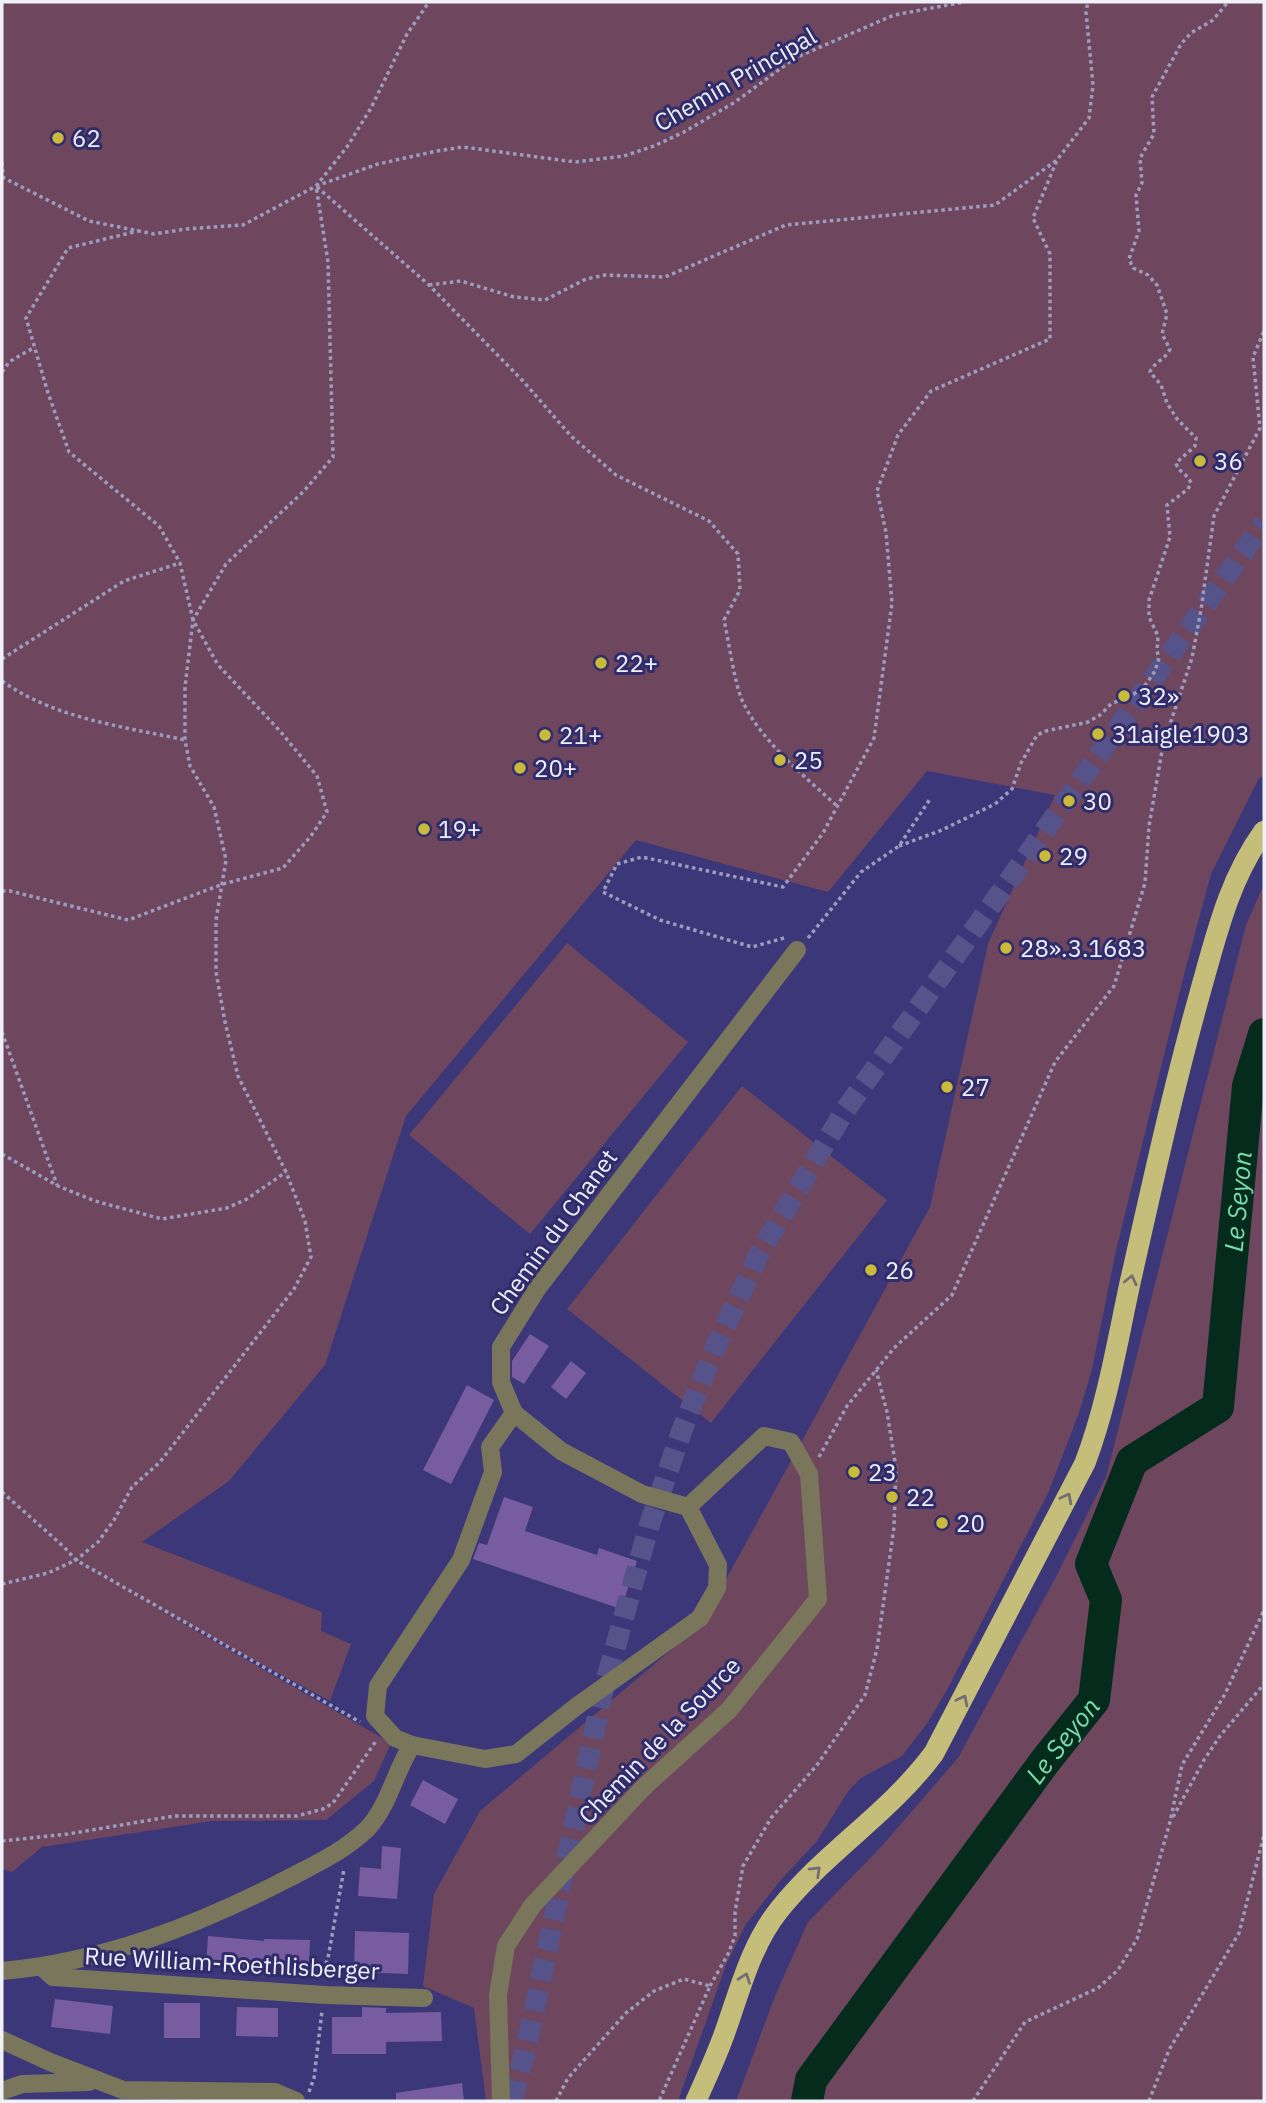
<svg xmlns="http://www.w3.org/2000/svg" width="1266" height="2103" viewBox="0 0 1266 2103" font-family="'IBM Plex Sans',sans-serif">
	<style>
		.green { fill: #6e475f }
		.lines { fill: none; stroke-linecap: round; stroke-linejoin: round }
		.river { stroke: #042b1c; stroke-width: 32 }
		.building { fill: #785ca0 }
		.highway-tunnel { stroke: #56538b; stroke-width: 21; stroke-dasharray: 21 10; stroke-linecap: butt }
		.path { stroke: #9d9cbe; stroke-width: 3.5; stroke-dasharray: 3.5 3.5; stroke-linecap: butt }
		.minor { stroke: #79765c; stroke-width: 18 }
		.highway { stroke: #c5bd7a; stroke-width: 21 }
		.oneway { stroke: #746d72 }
		.poi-dot { fill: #caba3a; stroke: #312c6c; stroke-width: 2.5 }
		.labels { text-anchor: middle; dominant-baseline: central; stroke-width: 6; stroke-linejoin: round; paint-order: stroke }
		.street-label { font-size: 24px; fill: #eff0f8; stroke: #312c6c }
		.poi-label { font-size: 24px; fill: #eff0f8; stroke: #312c6c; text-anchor: start }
		.water-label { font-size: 26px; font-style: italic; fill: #77dbac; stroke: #312c6c }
	</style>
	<rect width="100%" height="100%" fill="#3b3778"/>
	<g class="green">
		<polygon points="2,2 1264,2 1264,776 1259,778 1211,874 1182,982 1116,1251 1092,1369 1080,1410 1049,1491 948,1688 928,1722 902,1756 861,1778 849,1790 817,1841 780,1881 746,1924 726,1965 678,2101 486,2101 474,2008 423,1986 434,1894 480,1811 701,1625 930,1207 988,944 1055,795 927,771 828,892 636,840 406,1116 325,1365 229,1481 142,1542 322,1612 321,1631 351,1644 330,1701 146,1602 391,1743 374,1781 326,1820 212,1821 42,1847 12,1872 2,1869"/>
		<polygon points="1264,884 1264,2101 736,2101 775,1996 808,1922 881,1847 958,1758 1058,1573 1106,1477 1246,925"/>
		<polygon points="567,943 688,1042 530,1234 409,1135"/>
		<polygon points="742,1086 887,1200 711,1423 567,1309"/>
	</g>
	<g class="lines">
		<path class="river" id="s1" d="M807 2101 811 2080 1046 1760 1094 1700 1106 1600 1091 1564 1132 1461 1218 1407 1248 1086 1264 1034"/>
	</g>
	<g class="building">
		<polygon points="530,1334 549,1346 524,1384 512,1377 512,1361"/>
		<polygon points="571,1361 586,1373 566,1399 551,1387"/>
		<polygon points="467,1385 494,1400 451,1484 423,1470"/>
		<polygon points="504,1497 533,1507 525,1531 597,1555 599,1548 637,1561 621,1609 473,1559 479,1543 487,1545"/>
		<polygon points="423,1780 458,1799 445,1824 410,1805"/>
		<polygon points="382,1846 401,1848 397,1899 358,1896 360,1867 381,1869"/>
		<polygon points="355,1931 409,1933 408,1974 354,1972"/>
		<polygon points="208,1936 264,1941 264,1939 310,1940 309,1970 206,1966"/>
		<polygon points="55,1999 113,2006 110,2034 51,2027"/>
		<rect x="164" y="2003" width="36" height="35"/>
		<polygon points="237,2007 278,2008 278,2037 236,2036"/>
		<polygon points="362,2007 386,2008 386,2013 441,2012 442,2041 386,2042 386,2054 332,2054 332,2017 362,2017"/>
		<polygon points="462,2083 464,2101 396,2101 396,2093"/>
	</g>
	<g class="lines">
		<polyline class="highway-tunnel" points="512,2101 525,2052 602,1695 649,1526 682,1430 715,1348 760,1252 844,1112 1264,523"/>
		<g class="path">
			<polyline points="2,162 3,177"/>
			<polyline points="2,177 89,221 154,234 186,229 243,225 316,186 347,147 371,108 407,34 429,2"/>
			<polyline points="316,186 378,164 437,151 463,147 575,162 624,156 654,146 684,132 735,102 795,58 894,15 964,2"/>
			<path d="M317 187 429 285 523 381 571 436 616 475 709 521 738 554 740 590 724 620C729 642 734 681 742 700 760 740 804 776 836 805"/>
			<polyline points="429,285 461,281 514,297 545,300 586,279 605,275 665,277 786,225 995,205 1057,160 1089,118 1093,85 1086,12 1088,2"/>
			<polyline points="2,372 9,362 35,347"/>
			<polyline points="2,659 124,581 180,563"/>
			<path d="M2 681C56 719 121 726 185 740"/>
			<path d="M899 846 942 830 995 804 1012 789 1021 763 1037 735 1046 731 1088 722 1100 715 1111 704 1134 694 1146 684 1155 671 1159 658 1157 651 1158 636 1149 617V600L1170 537 1167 505 1188 489 1191 483C1188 474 1178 472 1176 463L1195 446 1196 438 1177 419 1167 403 1161 385 1150 372C1153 363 1166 359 1170 349L1162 334 1167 314 1157 285 1148 275 1133 268 1129 259 1139 231 1136 195 1142 183 1140 158 1154 134 1152 97 1181 44 1191 33 1213 20 1228 2"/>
			<polyline points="2,891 10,891 128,920 223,884 283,868 311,836 327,812 317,776 280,731 218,665 193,620 180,563 159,526 69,452 48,393 26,318 68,248 138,231"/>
			<polyline points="784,938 752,947 660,920 603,892 617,864 642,857 783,887 823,833 874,738 892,603 886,532 877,491 898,435 931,391 1050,339 1050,254 1033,218 1057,160"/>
			<polyline points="808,938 861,872 899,846 930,799"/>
			<polyline points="2,1032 57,1185"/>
			<polyline points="2,1154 58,1186 95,1201 162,1219 227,1208 247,1199 286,1172"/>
			<polyline points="819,1457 847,1406 894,1348 952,1295 1055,1062 1114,986 1145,883 1149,826 1163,745 1192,658 1201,610 1214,516 1260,428 1253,357 1264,331"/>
			<polyline points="2,1492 64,1547 76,1560 360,1722"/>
			<polyline points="2,1584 48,1573 76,1560 98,1542 114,1520 132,1487 160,1462 294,1289 311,1257 305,1221 286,1172 238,1076 225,1022 216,972 216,920 226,860 214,807 190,766 185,740 185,687 193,620 226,564 304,491 333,457 328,262 316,186"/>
			<polyline points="1173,1817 1204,1760 1220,1736 1264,1684"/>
			<polyline points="2,1841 68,1834 174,1816 297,1816 323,1809 333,1803 376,1741"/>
			<polyline points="321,1977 328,1958 344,1869"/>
			<polyline points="710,1986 728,1954 735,1936 735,1912 743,1866 771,1818 817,1765 865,1695 877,1649 894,1527 896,1468 887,1412 876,1370"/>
			<polyline points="309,2092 314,2078 322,2011"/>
			<polyline points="556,2101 568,2078 626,2013 654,1991 684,1979 710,1986 659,2101"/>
			<polyline points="973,2101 1025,2022 1098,1988 1118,1970 1137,1939 1170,1822 1182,1765 1225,1694 1264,1610"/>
			<polyline points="1149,2101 1169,2050 1239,1933 1264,1835"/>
		</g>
		<g class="minor">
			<polyline points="412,1745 395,1738 375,1716 378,1686 461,1560 493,1472 490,1447 514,1413 501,1382 501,1347 537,1289 797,950"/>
			<polyline points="42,1967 53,1977 325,1995 424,1998"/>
			<path d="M2 1971C102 1962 196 1926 285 1880 314 1865 343 1852 367 1829 389 1806 395 1771 412 1745L485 1759 516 1754 577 1706 700 1618 717 1588 718 1565 688 1507"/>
			<polyline points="2,2040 50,2062 123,2090 275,2092 296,2101"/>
			<polyline points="2,2091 22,2084 89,2082"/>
			<polyline points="501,2101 498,1995 506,1946 532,1906 644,1787 729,1710 818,1599 809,1474 791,1442 764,1436 688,1507 642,1494 561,1451 514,1413"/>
		</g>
		<path class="highway" d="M696 2101C706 2078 717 2055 725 2032 740 1990 751 1945 779 1910 825 1852 890 1813 934 1753L1085 1463C1107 1405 1117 1343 1130 1283 1152 1186 1173 1089 1200 993 1216 936 1229 879 1264 831"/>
	</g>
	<defs><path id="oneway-chevron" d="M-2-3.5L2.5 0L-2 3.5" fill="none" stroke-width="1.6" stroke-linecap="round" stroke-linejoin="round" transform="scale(1.75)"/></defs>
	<g class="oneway">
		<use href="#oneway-chevron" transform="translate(1131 1280) rotate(-77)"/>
		<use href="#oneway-chevron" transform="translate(1067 1498) rotate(-63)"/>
		<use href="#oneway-chevron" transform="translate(963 1700) rotate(-63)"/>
		<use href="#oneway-chevron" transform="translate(816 1871) rotate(-44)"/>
		<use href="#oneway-chevron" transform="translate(745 1978) rotate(-70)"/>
	</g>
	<g class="poi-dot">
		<circle cx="58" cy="138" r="7"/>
		<circle cx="1200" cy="461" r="7"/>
		<circle cx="601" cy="663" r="7"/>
		<circle cx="1124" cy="696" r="7"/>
		<circle cx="1098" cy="734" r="7"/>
		<circle cx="545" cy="735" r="7"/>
		<circle cx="780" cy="760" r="7"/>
		<circle cx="520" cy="768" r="7"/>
		<circle cx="1069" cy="801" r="7"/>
		<circle cx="424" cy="829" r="7"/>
		<circle cx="1045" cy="856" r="7"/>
		<circle cx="1006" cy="948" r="7"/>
		<circle cx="947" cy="1087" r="7"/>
		<circle cx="871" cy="1270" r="7"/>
		<circle cx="854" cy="1472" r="7"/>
		<circle cx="892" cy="1497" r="7"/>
		<circle cx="942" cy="1523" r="7"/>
	</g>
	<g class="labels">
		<g class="street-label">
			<text transform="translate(735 79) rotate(-30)">Chemin Principal</text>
			<text transform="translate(553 1232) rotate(-54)">Chemin du Chanet</text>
			<text transform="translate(659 1740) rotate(-46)">Chemin de la Source</text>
			<text transform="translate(232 1963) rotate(3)">Rue William-Roethlisberger</text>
		</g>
		<g class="poi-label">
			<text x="72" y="138">62</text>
			<text x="1214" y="461">36</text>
			<text x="615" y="663">22+</text>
			<text x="1138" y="696">32»</text>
			<text x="1112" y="734">31aigle1903</text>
			<text x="559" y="735">21+</text>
			<text x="794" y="760">25</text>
			<text x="534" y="768">20+</text>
			<text x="1083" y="801">30</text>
			<text x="438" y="829">19+</text>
			<text x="1059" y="856">29</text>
			<text x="1020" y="948">28».3.1683</text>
			<text x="961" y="1087">27</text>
			<text x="885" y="1270">26</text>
			<text x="868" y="1472">23</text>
			<text x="906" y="1497">22</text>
			<text x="956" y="1523">20</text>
		</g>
		<g class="water-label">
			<text stroke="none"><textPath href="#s1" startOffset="1054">Le Seyon</textPath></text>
			<text stroke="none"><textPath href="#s1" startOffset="444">Le Seyon</textPath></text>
		</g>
	</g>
	<rect width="1266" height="2103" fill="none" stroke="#eff0f8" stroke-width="7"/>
</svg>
